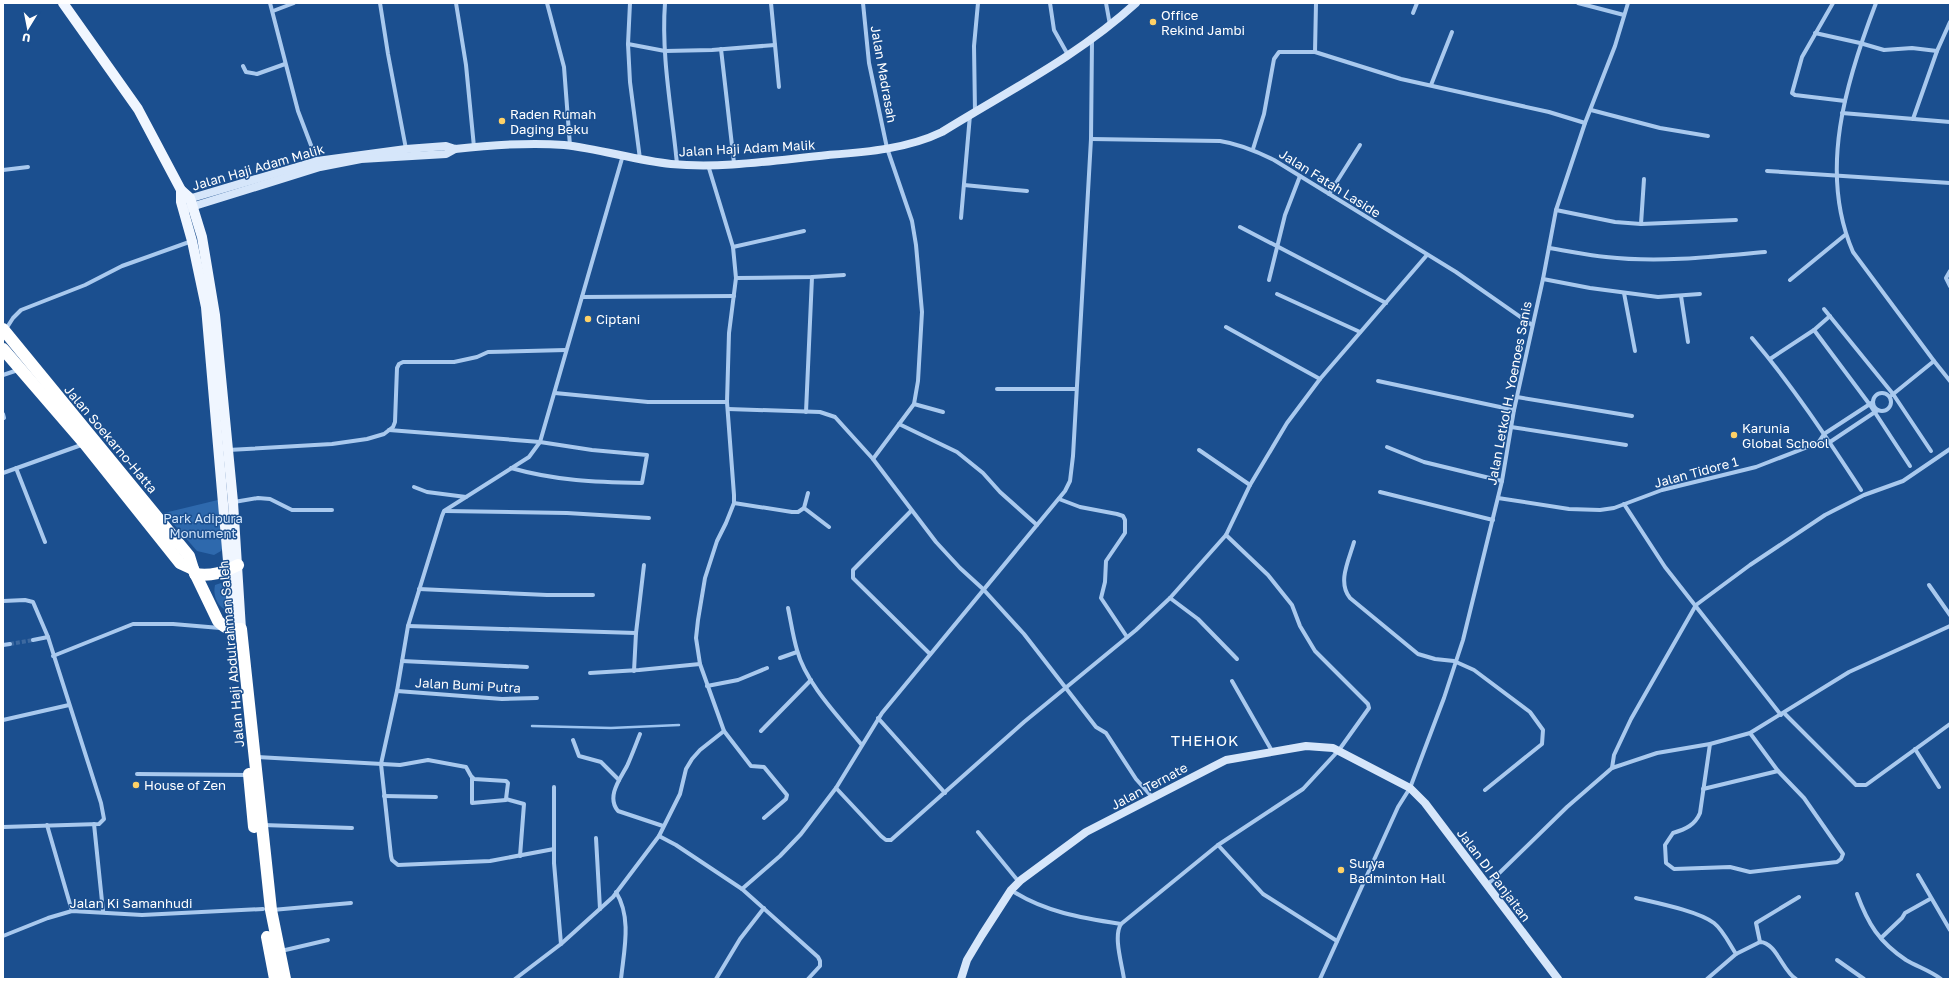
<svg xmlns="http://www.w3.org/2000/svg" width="1953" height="982" viewBox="0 0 1953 982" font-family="'Golos Text',sans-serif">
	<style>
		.green { fill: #2e69ad }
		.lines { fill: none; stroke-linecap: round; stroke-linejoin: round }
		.stream { stroke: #9cc4f0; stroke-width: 2.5 }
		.street-tunnel { stroke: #3d69a0; stroke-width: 4; stroke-dasharray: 4 2; stroke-linecap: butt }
		.street { stroke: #a9c9ee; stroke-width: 4 }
		.secondary { stroke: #d6e6fa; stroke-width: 8 }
		.primary { stroke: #f0f6ff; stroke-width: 10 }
		.highway { stroke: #fff; stroke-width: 12 }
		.poi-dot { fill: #ffd166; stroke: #1b4f8f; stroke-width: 1.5 }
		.labels { text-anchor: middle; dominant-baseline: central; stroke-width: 3; stroke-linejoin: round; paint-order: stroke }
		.poi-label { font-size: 13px; fill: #fff; stroke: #1b4f8f; text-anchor: start }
		.street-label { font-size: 13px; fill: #fff; stroke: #1b4f8f }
		.park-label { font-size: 13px; fill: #cfe3fa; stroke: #1b4f8f }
		.quarter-label { font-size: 15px; letter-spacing: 1px; fill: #fff; stroke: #1b4f8f }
	</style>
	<rect width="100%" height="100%" fill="#1b4f8f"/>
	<g class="green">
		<polygon points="222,499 224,545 221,551 214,555 197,551 164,513"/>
		<path d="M221 583 227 586 229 605 224 609C216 604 213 594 215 585Z"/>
	</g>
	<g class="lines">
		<polyline class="stream" points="532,726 611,728 679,725"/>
		<polyline class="street-tunnel" points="10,644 33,640"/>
		<g class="street">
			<polyline points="270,3 298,111 317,161"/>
			<polyline points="380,3 388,54 406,149"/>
			<polyline points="456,3 466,65 474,147"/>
			<polyline points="547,3 564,67 570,146"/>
			<polyline points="630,3 628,44 630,82 640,159"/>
			<path d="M665 3C661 56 672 111 677 164"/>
			<polyline points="771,3 779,87"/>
			<polyline points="863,3 869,63 887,148 912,221 916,245 922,312 918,381 914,404 873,459"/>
			<polyline points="1050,3 1054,30 1068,55"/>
			<polyline points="1106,3 1110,25"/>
			<polyline points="1578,3 1624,15"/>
			<polyline points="1833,3 1802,57 1792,93 1795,95 1845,101"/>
			<path d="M1876 3C1846 81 1818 172 1853 252L1934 361 1950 381"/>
			<polyline points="273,11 294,3"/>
			<polyline points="1413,13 1417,3"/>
			<polyline points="1815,33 1860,43 1884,50 1912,48 1937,51"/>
			<polyline points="628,44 665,51 712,50 775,45"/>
			<polyline points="721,49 734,163"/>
			<polyline points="1315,52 1316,3"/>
			<polyline points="243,66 246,72 257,74 285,64"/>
			<polyline points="1431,85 1452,32"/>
			<polyline points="1591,110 1660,128 1708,136"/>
			<polyline points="975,112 974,46 978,3"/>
			<polyline points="1842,113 1950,122"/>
			<polyline points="1913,119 1937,51 1950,22"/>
			<path d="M1091 139 1220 141C1240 144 1256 151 1274 160L1456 272 1532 325"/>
			<polyline points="1253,149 1264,114 1274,59 1279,52 1315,52 1401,79 1549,112 1585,123"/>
			<polyline points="708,165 733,247 736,278 729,333 727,402 734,495 734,503 726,523 717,541 705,578 698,620 696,638 700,664 724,731 751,766 764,767 787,795 786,799 764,818"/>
			<polyline points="3,170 28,167"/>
			<polyline points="1767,171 1950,183"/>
			<polyline points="964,185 1027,191"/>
			<polyline points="1329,194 1360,145"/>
			<polyline points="1556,210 1615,222 1641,224 1736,220"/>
			<polyline points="961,218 970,115"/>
			<polyline points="1641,224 1644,179"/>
			<polyline points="1240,227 1386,303"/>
			<polyline points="733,247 804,231"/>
			<path d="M1549 248C1568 251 1587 255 1606 257 1658 263 1713 257 1765 252"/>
			<polyline points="1950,271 1946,278 1950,286"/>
			<polyline points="736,278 812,277 844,275"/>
			<polyline points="1543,279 1590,288 1658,297 1700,294"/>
			<polyline points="1269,280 1285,215 1300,176"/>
			<polyline points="1790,280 1845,235"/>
			<polyline points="1624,293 1635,351"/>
			<polyline points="1277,294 1360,332"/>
			<polyline points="1681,296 1688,342"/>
			<polyline points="582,297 734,296"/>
			<polyline points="1824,309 1893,394 1931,451"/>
			<polyline points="1226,327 1320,379"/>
			<polyline points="6,329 13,318 21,310 85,285 122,266 192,241"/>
			<polyline points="1814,330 1870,405 1910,466"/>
			<path d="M1752 338C1792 385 1827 438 1861 490"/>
			<polyline points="1770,359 1814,330 1830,316"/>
			<polyline points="3,375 18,370"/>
			<polyline points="1378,381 1514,410"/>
			<polyline points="997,389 1076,389"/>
			<polyline points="555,393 648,402 727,402"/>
			<circle cx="1882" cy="402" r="9"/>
			<polyline points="1892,395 1934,361"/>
			<polyline points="1517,397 1632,416"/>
			<polyline points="914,404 943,412"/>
			<polyline points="728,409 820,412 835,417 873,459 936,542 960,568 983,589 1024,634 1096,727 1106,733 1136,779 1153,798"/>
			<polyline points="806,412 812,277"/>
			<polyline points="3,414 4,418"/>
			<polyline points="899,424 957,452 983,473 1000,492 1037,525"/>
			<polyline points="1511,427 1626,445"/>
			<path d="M389 430 540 442 592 450 647 455 642 483C595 482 557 481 511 468"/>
			<polyline points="1818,443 1824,434 1873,402"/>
			<polyline points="1387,447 1424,462 1502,481"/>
			<polyline points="228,450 332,444 367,439 384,434 393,427 395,422 397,368 399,364 403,362 454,362 477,357 488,352 566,350"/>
			<polyline points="1199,450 1250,485"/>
			<polyline points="16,468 45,542"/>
			<polyline points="3,473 84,444"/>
			<polyline points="414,487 427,492 466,497"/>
			<polyline points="1380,492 1493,520"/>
			<polyline points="1498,498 1569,509 1600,510 1614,508 1662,490 1756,467 1818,443 1830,442 1878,410"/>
			<polyline points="1059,499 1080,507 1117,514 1123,516 1125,520 1125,533 1106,561 1105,582 1101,598 1127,637"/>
			<polyline points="234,502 258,498 270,499 292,510 332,510"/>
			<polyline points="734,503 792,512 798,512 804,508 808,493"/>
			<polyline points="1624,504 1665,567 1781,715"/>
			<polyline points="804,508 829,527"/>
			<polyline points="445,511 567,513 649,518"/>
			<polyline points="911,511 853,570 853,578 930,654"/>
			<path d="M1354 542C1349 560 1337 582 1350 598L1418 654 1435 659 1454 661 1474 670 1530 712 1543 730 1542 744 1485 790"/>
			<polyline points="1929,585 1950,615"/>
			<polyline points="419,589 547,595 593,595"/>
			<polyline points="1170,598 1198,619 1237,659"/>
			<polyline points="3,601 25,600 33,602 48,637"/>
			<path d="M788 608C791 622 793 637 797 650 806 684 840 718 861 744"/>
			<polyline points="408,626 636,633"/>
			<polyline points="3,645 10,644"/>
			<polyline points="53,656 133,624 173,624 220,628"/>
			<polyline points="780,658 797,652"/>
			<polyline points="402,661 527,667"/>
			<polyline points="634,671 636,633 644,565"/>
			<polyline points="590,673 639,670 700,664"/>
			<polyline points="1232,681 1272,751"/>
			<polyline points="707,686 738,680 767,668"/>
			<polyline points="397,691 502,699 537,698"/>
			<polyline points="1784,713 1856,785 1866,785 1950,724"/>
			<polyline points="878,718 945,793"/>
			<polyline points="3,720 69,705"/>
			<polyline points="761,731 811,680"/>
			<path d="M640 734C636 744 632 755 627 766 620 779 606 797 618 811L663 826"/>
			<polyline points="573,740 579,756 601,762 619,780"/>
			<path d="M1710 744 1700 813C1695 825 1686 829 1673 833L1665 845 1666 863 1674 869 1730 867 1750 872 1837 862 1841 859 1843 854 1804 798 1778 771 1750 733"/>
			<polyline points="1915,749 1939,787"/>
			<polyline points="257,757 400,765 428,760 466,767 471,776 474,779 506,781 508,783 506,799 524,804 520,856"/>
			<polyline points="1612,768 1614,755 1631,719 1696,605 1750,565 1825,515 1864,495 1903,481 1950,449"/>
			<polyline points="137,774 248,775"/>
			<polyline points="472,778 472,803 506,800"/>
			<polyline points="554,787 554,863 561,944"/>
			<polyline points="836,788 881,836 886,840 891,840 1024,722 1136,630 1170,598 1226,535 1250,485 1287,423 1320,379 1427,255"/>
			<polyline points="1703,789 1778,771"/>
			<polyline points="384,796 436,797"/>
			<polyline points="94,824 103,911"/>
			<polyline points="47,825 72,911"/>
			<polyline points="263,825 352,828"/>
			<polyline points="3,827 99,824 104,819 101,803 48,637 33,640"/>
			<polyline points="978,832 1019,882"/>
			<polyline points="659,836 680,794 686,769 692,759 700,750 724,731"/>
			<polyline points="596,838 600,909"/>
			<polyline points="1218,845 1263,894 1337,941"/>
			<polyline points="554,849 490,861 398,865 392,860 391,856 381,764 397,691 408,626 442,516 444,511 529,457 540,442 623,155"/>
			<polyline points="1918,875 1950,930"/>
			<polyline points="1487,885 1567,807 1612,768 1657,753 1710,744 1750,733 1849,672 1950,626"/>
			<polyline points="742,889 818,957 820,961 820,966 808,979"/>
			<path d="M1011 890C1044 912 1082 918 1121 924"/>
			<path d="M616 892C632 918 624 950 621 979"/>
			<path d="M1857 894C1868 924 1879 942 1906 960 1918 967 1931 971 1941 979"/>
			<path d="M1636 898C1657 903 1698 911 1714 923 1723 930 1730 945 1736 954"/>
			<polyline points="272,910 351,903"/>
			<polyline points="3,936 48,918 72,911 142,915 263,909"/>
			<polyline points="1881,938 1902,918 1905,913 1930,899"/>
			<polyline points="1760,942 1756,923 1799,897"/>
			<polyline points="281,951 328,940"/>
			<polyline points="1837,960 1864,979"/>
			<polyline points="515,979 561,944 613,897 659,836 676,845 742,889 780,856 801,834 836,788 882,713 1065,491 1070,481 1073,456 1091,139 1092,40"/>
			<polyline points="716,979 740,939 764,908"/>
			<path d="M1124 979C1122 964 1113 936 1121 924L1218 845 1303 789 1339 750 1369 708 1368 704 1315 651 1300 626 1292 605 1268 575 1226 535"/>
			<polyline points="1320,979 1398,807 1410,788 1444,698 1463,640 1502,481 1514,410 1543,279 1556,210 1585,123 1615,46 1628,3"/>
			<path d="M1707 979 1736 954 1760 942C1776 942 1783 972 1796 979"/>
		</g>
		<g class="secondary">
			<path d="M185 200 317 161 406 149 446 146 455 149C491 145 528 142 564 145 600 149 635 160 671 164 723 169 776 160 828 155 866 152 907 149 942 132 1008 91 1078 56 1136 3"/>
			<polyline points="188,208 320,167 361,159 446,154 455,149"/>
			<polyline points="961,979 967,960 982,935 1011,890 1021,880 1086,832 1226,760 1306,746 1333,748 1410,788 1425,803 1558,979"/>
		</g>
		<g class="primary">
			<polyline points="63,3 138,109 181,190 190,198 202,237 215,315 233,502 241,629"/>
			<polyline points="181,190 181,202 192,241 206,307 234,630"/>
		</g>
		<g class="highway">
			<path d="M3 329 189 556 193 569 218 621C226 629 230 630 241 629L271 910 285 979"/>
			<polyline points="3,349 85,444 180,563 193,569"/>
			<path d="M195 574C211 577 224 572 238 565"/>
			<polyline points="249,774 254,827"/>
			<polyline points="267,937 275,979"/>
		</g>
	</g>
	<g class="poi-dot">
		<circle cx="1153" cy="22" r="4"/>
		<circle cx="502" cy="121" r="4"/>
		<circle cx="588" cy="319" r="4"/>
		<circle cx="1734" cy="435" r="4"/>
		<circle cx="136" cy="785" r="4"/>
		<circle cx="1341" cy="870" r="4"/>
	</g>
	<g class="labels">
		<g class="poi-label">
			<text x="1161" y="15">Office<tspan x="1161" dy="15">Rekind Jambi</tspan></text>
			<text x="510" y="114">Raden Rumah<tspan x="510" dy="15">Daging Beku</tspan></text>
			<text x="596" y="319">Ciptani</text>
			<text x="1742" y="428">Karunia<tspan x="1742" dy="15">Global School</tspan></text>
			<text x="144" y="785">House of Zen</text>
			<text x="1349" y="863">Surya<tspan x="1349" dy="15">Badminton Hall</tspan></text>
		</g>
		<g class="street-label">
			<text transform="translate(884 74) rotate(80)">Jalan Madrasah</text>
			<text transform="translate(747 148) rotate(-3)">Jalan Haji Adam Malik</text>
			<text transform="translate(258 167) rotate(-16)">Jalan Haji Adam Malik</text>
			<text transform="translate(1330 183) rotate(32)">Jalan Fatah Laside</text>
			<text transform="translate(1509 393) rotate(-79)">Jalan Letkol H. Yoenoes Sanis</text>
			<text transform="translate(111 439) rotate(50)">Jalan Soekarno-Hatta</text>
			<text transform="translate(1696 472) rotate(-15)">Jalan Tidore 1</text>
			<text transform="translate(231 654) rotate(-95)">Jalan Haji Abdulrahman Saleh</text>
			<text transform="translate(468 685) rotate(3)">Jalan Bumi Putra</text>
			<text transform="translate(1149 786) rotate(-28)">Jalan Ternate</text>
			<text transform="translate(1494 875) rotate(53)">Jalan DI Panjaitan</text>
			<text x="131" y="903">Jalan Ki Samanhudi</text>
		</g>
		<g class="park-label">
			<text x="203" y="518">Park Adipura<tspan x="203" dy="15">Monument</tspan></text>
		</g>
		<g class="quarter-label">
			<text x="1205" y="740">THEHOK</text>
		</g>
	</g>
	<rect width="1953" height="982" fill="none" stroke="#ffffff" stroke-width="8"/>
	<g transform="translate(28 28) rotate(190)" stroke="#1b4f8f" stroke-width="3" paint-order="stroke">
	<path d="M0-3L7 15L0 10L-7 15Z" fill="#ffffff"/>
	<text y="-6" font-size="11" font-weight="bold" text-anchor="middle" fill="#ffffff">U</text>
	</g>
</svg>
